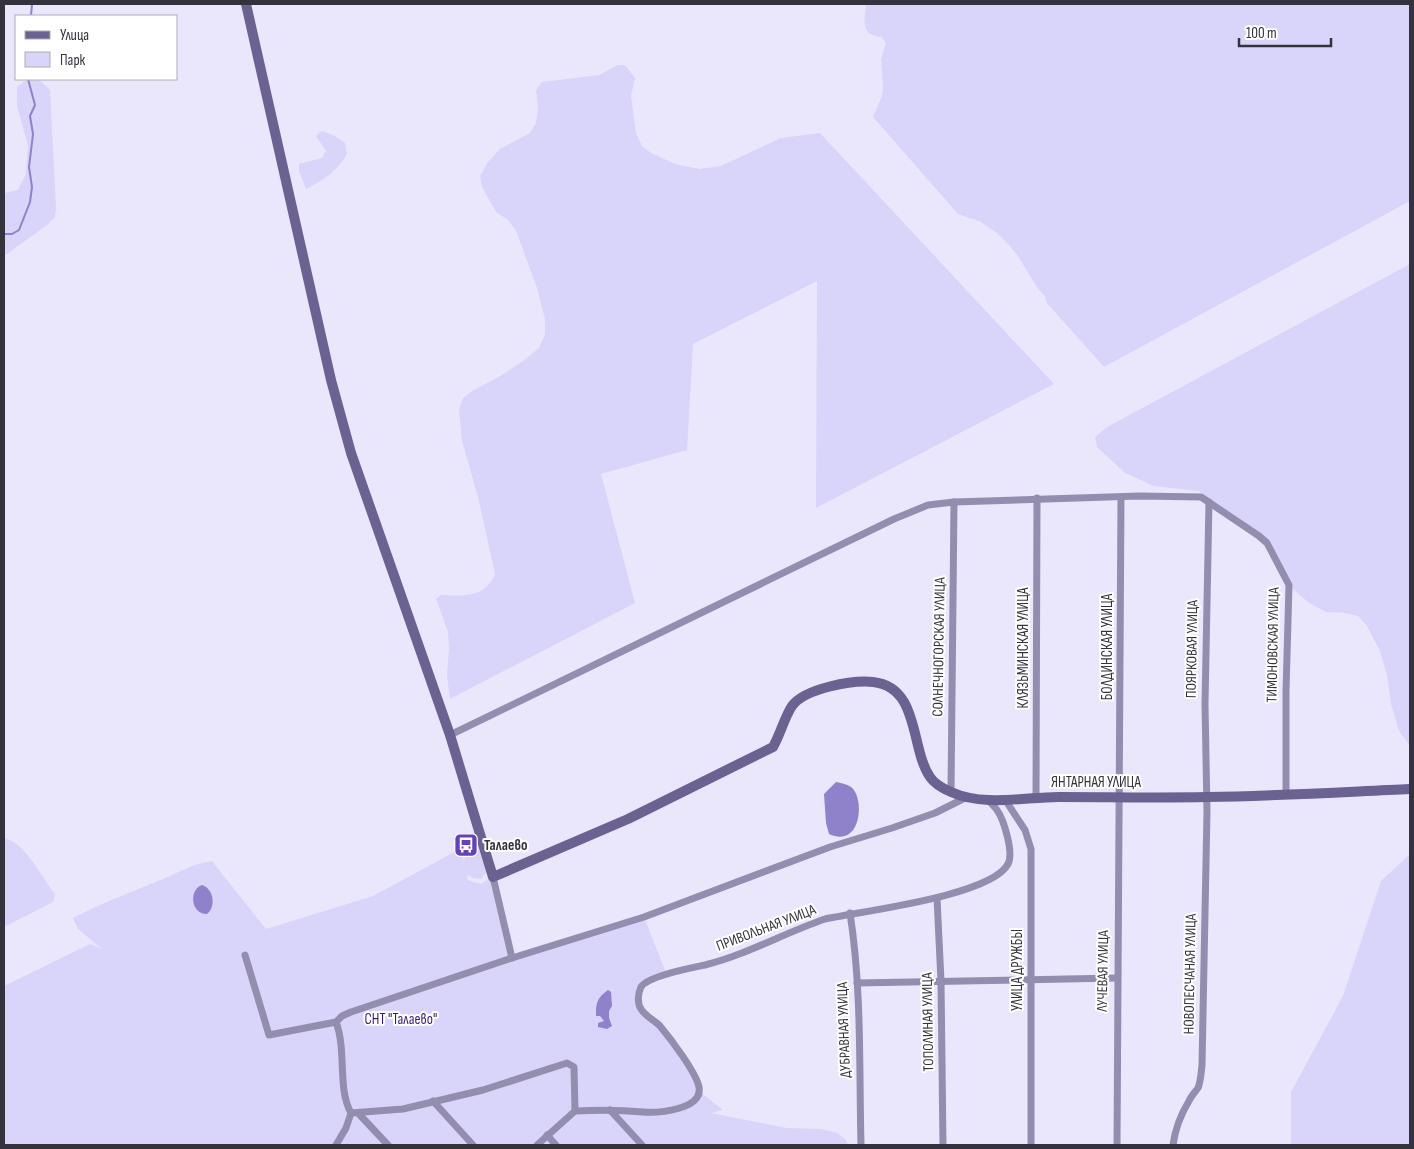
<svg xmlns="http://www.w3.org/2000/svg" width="1414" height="1149" viewBox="0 0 1414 1149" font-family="'Sofia Sans Condensed',sans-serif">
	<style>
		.green { fill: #d9d4f9 }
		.water { fill: #8f81ca }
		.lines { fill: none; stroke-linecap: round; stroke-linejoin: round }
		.stream { stroke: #8f81ca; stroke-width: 2 }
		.street { stroke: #938eaf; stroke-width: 7 }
		.secondary { stroke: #6b6291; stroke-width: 10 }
		.labels { text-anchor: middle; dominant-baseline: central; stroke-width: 4; stroke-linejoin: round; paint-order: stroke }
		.street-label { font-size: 15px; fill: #34333d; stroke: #fff }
		.poi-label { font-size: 15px; font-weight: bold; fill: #34333d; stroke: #fff; text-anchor: start }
		.park-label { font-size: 15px; fill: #381c72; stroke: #fff }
	</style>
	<rect width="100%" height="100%" fill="#eae7fc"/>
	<g class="green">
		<path d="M866 4H1410V201L1104 367 1046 302 1045 296 1038 289 1018 256 1008 244 997 233 981 222 958 214 873 117 882 96 883 86 881 59 886 43 881 37C859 34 865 21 866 4Z"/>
		<path d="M618 65H625L635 78 631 96 636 133 642 146 651 153 675 164 700 169 721 166 781 138 820 133 1054 384 816 508 817 281 693 344 687 450 601 474 635 603 450 699 447 676 449 648 448 632 436 599 441 595C463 596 485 598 495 574L478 497 462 441 459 410 463 398 472 391 497 378 523 361 539 348 545 334V319L537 288 516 231 508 220 496 212 482 187 480 176 488 162 500 149 530 133 536 123 538 108 536 90 542 82 599 75Z"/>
		<polygon points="38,79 50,90 56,208 55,217 47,225 4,256 4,193 18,190 26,174 28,146 17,106 17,87 25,81"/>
		<path d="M322 131 335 136 345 143 347 154C335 173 325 179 306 189L299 171V164L322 158 326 151 316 136Z"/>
		<polygon points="1410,264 1410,746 1399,731 1391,704 1387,675 1380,651 1367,626 1358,616 1345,613 1326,612 1309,603 1294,590 1281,566 1263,540 1210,502 1199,491 1154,486 1125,473 1097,447 1095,437 1107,427"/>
		<path d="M4 838C26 843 42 878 55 894L53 902 4 927Z"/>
		<path d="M478 844 487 871 481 879 473 878 467 875 468 880 480 884 493 877 512 958 644 917 667 975 641 986 638 1004 658 1024 692 1071 699 1091 723 1110 711 1113 787 1128 821 1129 837 1133 846 1140 848 1145H4V986L90 944 102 949 78 929 73 918C100 904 129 893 158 881 178 873 191 864 212 861L266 929 373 896 460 849 464 860C467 853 471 846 478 844Z"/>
		<polygon points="1410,854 1410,1145 1291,1145 1291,1092 1343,996 1381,881"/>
	</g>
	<g class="water">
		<path d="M836 782C841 783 846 784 851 787 865 797 862 849 829 834L826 823 824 794Z"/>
		<path d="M202 885C214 889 216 907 207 914 190 914 189 889 202 885Z"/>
		<path d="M608 990 611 992 612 1006 609 1011V1018L612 1026 607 1029 598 1027V1023L604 1021 600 1016H596C596 1003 597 998 608 990Z"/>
	</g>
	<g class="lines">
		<g class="stream">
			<polyline points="31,16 32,4"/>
			<polyline points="4,234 12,234 19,230 30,202 32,187 29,167 33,134 30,116 35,105 28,79"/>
		</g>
		<g class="street">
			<polyline points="450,735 894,519 928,505 954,502 1139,496 1201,497 1259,536 1267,543 1289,585 1286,691 1286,794"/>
			<polyline points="951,792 954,502"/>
			<polyline points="1036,797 1037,498"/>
			<polyline points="1006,801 1025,830 1031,849 1031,1145"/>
			<polyline points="493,877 512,958"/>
			<polyline points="937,898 941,981 943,1145"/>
			<path d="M850 913C862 990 859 1068 861 1145"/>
			<polyline points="245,955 269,1035 336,1022 342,1016 351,1012 512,958 644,917 830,847 892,828 935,813 967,797"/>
			<polyline points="857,983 1117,978"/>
			<path d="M336 1022C347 1051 337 1088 351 1113L403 1109 483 1090 567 1063 574 1067 575 1111C598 1110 620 1110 643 1112 658 1113 703 1110 699 1087 696 1072 670 1038 660 1026 654 1020 645 1016 641 1009 637 1003 638 993 641 987 648 976 691 968 705 965 746 955 784 933 825 919 862 911 991 896 1008 864 1014 853 1004 820 997 810 994 806 990 802 987 799"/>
			<polyline points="433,1101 473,1145"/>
			<polyline points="610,1110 642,1145"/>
			<polyline points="358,1113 388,1145"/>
			<polyline points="547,1135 556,1145"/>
			<polyline points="336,1145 346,1128 351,1113"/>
			<polyline points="537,1145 575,1111"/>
			<polyline points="1117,1145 1121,497"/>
			<path d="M1173 1145C1175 1130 1181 1114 1189 1101 1191 1096 1195 1092 1198 1088 1201 1080 1201 1073 1202 1065L1207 812 1205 704 1209 502"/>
		</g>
		<path class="secondary" d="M246 4 331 380 351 453 450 735 493 877 628 819 773 747C781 733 784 718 792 706 805 688 853 680 873 682 920 687 910 748 930 777 934 783 944 789 951 792 985 807 1024 797 1059 797 1108 797 1157 798 1207 797 1274 796 1342 792 1410 789"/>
	</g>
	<defs>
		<g id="bus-square" transform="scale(1.25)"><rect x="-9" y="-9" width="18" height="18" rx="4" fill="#6440b9" stroke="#fff"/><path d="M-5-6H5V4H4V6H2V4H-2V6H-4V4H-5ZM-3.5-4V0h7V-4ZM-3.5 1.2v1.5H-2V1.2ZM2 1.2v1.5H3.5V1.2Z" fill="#fff"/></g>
	</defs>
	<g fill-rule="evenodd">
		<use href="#bus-square" x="466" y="845"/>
	</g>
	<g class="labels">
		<g class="street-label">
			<text transform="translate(1273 645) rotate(-89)">ТИМОНОВСКАЯ УЛИЦА</text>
			<text transform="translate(939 647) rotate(-89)">СОЛНЕЧНОГОРСКАЯ УЛИЦА</text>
			<text transform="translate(1107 647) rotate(-90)">БОЛДИНСКАЯ УЛИЦА</text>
			<text transform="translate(1023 648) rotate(-90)">КЛЯЗЬМИНСКАЯ УЛИЦА</text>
			<text transform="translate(1192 649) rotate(-89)">ПОЯРКОВАЯ УЛИЦА</text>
			<text x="1096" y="782">ЯНТАРНАЯ УЛИЦА</text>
			<text transform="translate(766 928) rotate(-21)">ПРИВОЛЬНАЯ УЛИЦА</text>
			<text transform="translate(1017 970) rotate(-90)">УЛИЦА ДРУЖБЫ</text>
			<text transform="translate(1103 971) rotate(-89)">ЛУЧЕВАЯ УЛИЦА</text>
			<text transform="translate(1190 974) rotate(-89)">НОВОПЕСЧАНАЯ УЛИЦА</text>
			<text transform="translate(928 1022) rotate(-91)">ТОПОЛИНАЯ УЛИЦА</text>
			<text transform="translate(844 1030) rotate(-92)">ДУБРАВНАЯ УЛИЦА</text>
		</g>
		<g class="poi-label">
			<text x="484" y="845">Талаево</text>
		</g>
		<g class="park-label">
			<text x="401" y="1019">СНТ "Талаево"</text>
		</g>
	</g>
	<rect width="1414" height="1149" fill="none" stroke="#34333d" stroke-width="10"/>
	<rect x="15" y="15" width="162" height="65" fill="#ffffff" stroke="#aeadb1"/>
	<rect x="25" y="31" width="25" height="8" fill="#6b6291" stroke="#aeadb1"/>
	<text x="60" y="40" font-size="15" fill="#34333d">Улица</text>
	<rect x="25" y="52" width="25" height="15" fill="#d9d4f9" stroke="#aeadb1"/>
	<text x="60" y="65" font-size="15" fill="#34333d">Парк</text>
	<path d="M1239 38v8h92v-8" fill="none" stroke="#34333d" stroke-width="2.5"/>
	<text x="1246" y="38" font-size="15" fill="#34333d" stroke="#ffffff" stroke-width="4" paint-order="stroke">100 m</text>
</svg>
